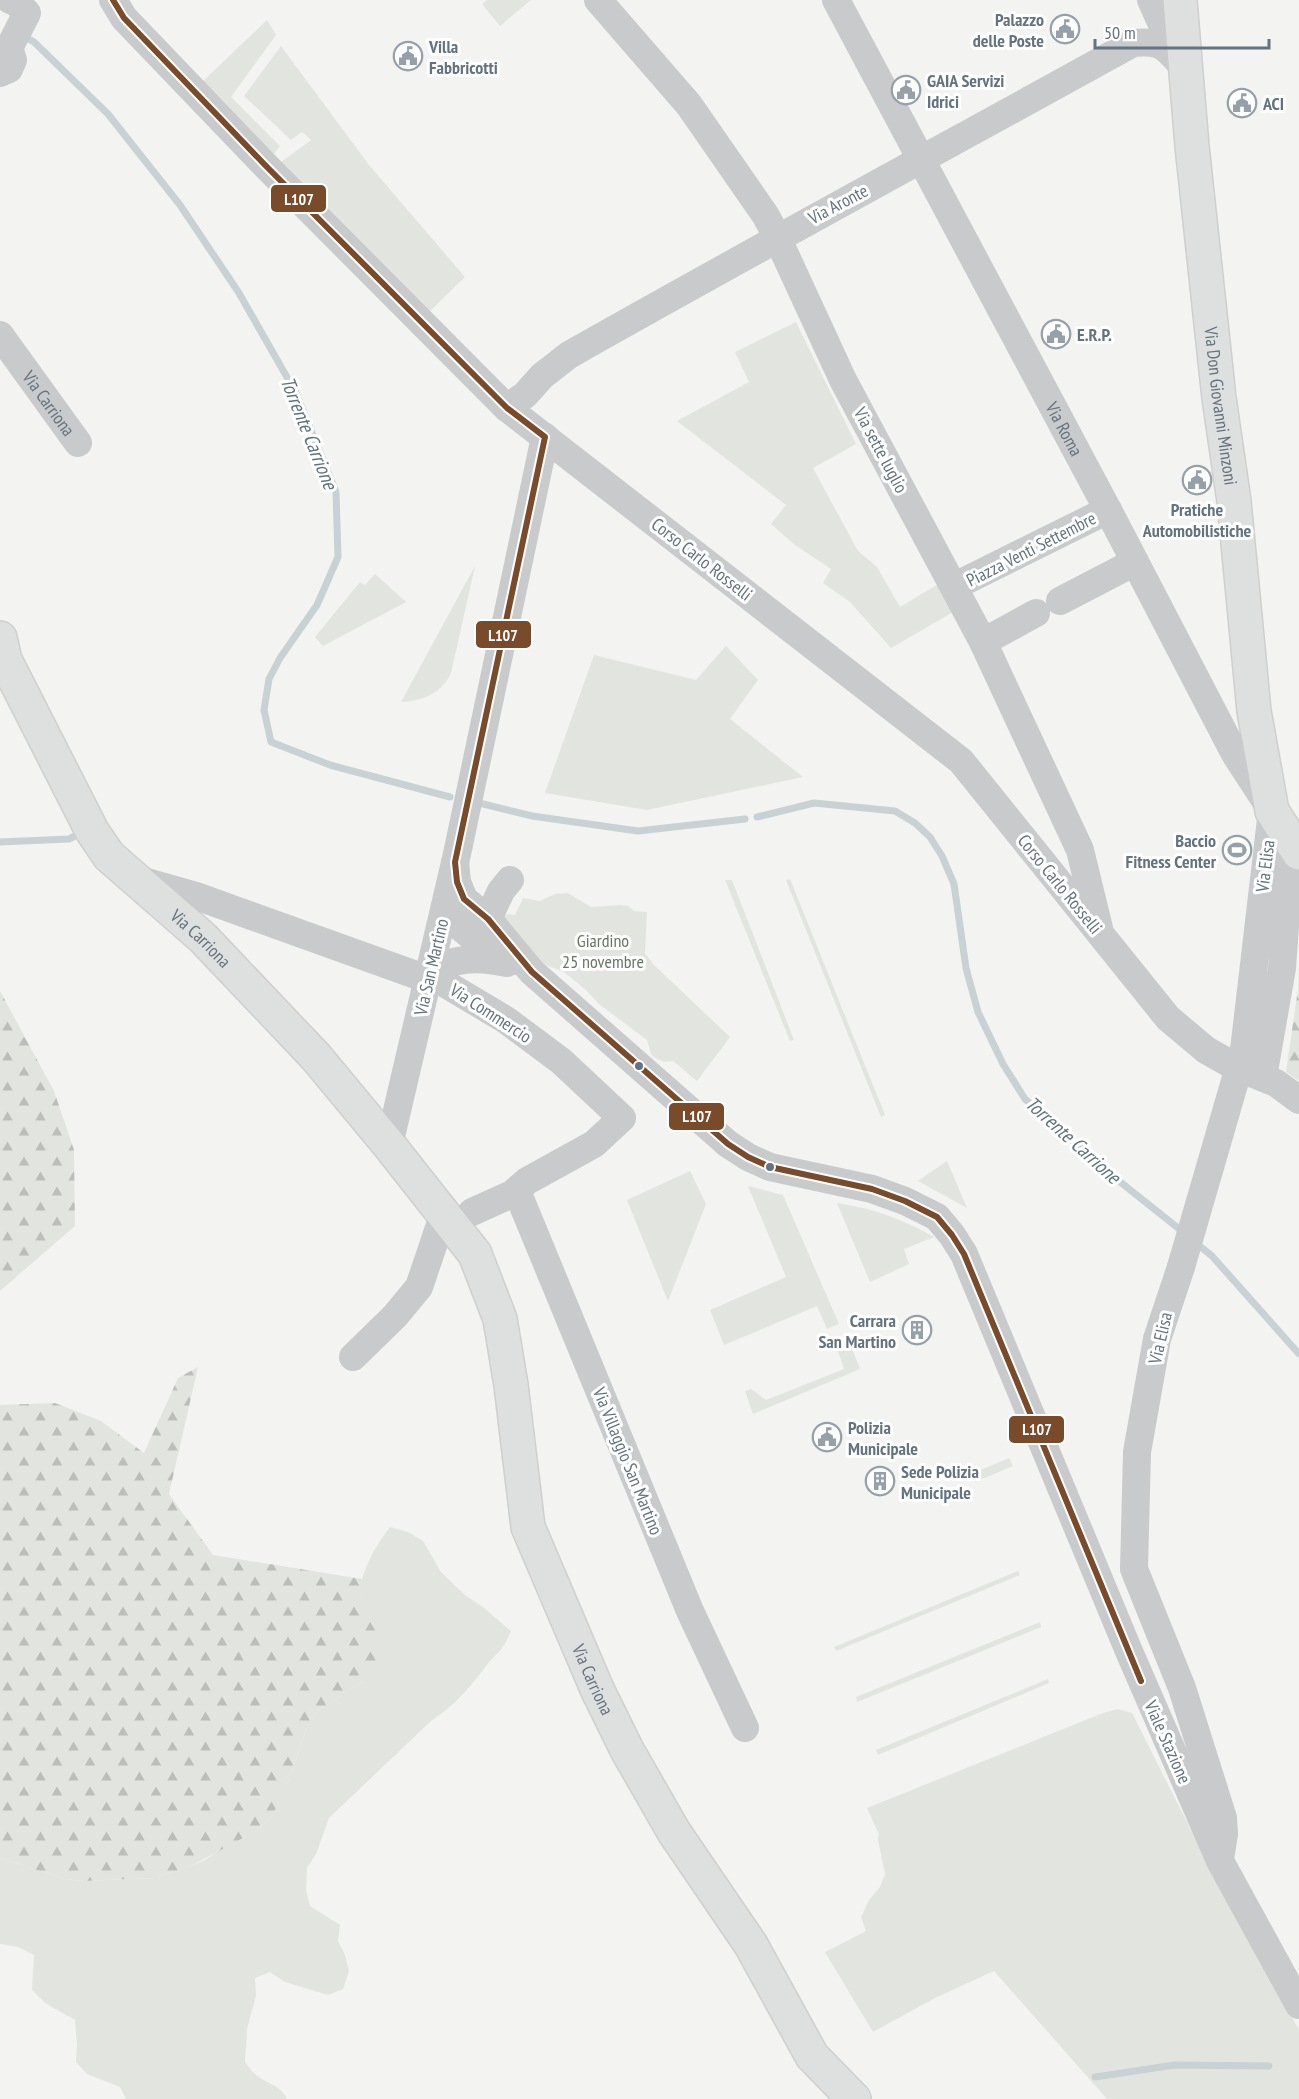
<svg xmlns="http://www.w3.org/2000/svg" width="1299" height="2099" viewBox="0 0 1299 2099" font-family="'PT Sans Narrow',sans-serif">
	<style>
		.green { fill: #e2e5df }
		.forest { fill: url(#forest-firs) }
		.lines { fill: none; stroke-linecap: round; stroke-linejoin: round }
		.stream { stroke: #c8d1d3; stroke-width: 7 }
		.major-casing { stroke: #cfcfcf; stroke-width: 36 }
		.minor { stroke: #c8cacb; stroke-width: 28 }
		.major { stroke: #dedfdf; stroke-width: 33 }
		.minor-bridge { stroke: #c8cacb; stroke-width: 28 }
		.bus-1-casing { stroke: #fff; stroke-width: 10 }
		.bus-1 { stroke: #7a4b2a; stroke-width: 6 }
		.bus-dot { fill: #647380; stroke: #fff; stroke-width: 2 }
		.labels { text-anchor: middle; dominant-baseline: central; stroke-width: 6; stroke-linejoin: round; paint-order: stroke }
		.poi-label { font-size: 18px; font-weight: bold; fill: #647380; stroke: #fff; text-anchor: start }
		.street-label { font-size: 18px; fill: #647380; stroke: #fff }
		.park-label { font-size: 18px; fill: #667762; stroke: #fff }
		.water-label { font-size: 20px; font-style: italic; fill: #5f757e; stroke: #fff }
		.line-badge { stroke: #fff; stroke-width: 2 }
		.badge-label { font-size: 16px; text-anchor: middle; font-weight: bold; fill: #fff }
	</style>
	<defs>
		<pattern id="forest-firs" width="22" height="20" patternUnits="userSpaceOnUse" patternTransform="scale(1.5)"><rect width="22" height="20" fill="#e2e5df"/><path d="M5 1l3.5 6h-7zM16 11l3.5 6h-7z" fill="#bbbeba"/></pattern>
	</defs>
	<rect width="100%" height="100%" fill="#f3f3f1"/>
	<g class="green">
		<polygon points="487,0 531,0 500,26 482,4"/>
		<polygon points="267,20 276,35 231,97 280,146 274,154 201,83"/>
		<polygon points="281,46 369,165 465,277 429,312 281,162 311,140 302,132 291,140 244,96"/>
		<polygon points="796,322 856,444 813,468 858,551 877,567 900,607 940,583 955,611 891,648 850,602 823,583 831,569 795,545 771,524 786,505 677,421 749,382 735,352"/>
		<path d="M475 566 451 673C442 693 422 701 401 702Z"/>
		<polygon points="375,574 406,602 323,646 315,637 360,582 365,585"/>
		<polygon points="726,646 758,680 730,719 803,777 647,810 545,793 594,655 696,680"/>
		<polygon points="790,879 885,1115 881,1117 786,880"/>
		<polygon points="725,880 732,880 794,1040 790,1041"/>
		<polygon points="568,893 591,907 620,905 628,906 634,911 647,912 645,953 653,964 730,1037 697,1081 673,1061 665,1062 655,1058 651,1054 647,1040 599,1004 586,990 564,972 535,961 501,917 509,914 515,915 523,898 540,901 555,894"/>
		<polygon points="947,1161 967,1208 918,1181"/>
		<polygon points="690,1171 706,1204 668,1301 627,1200"/>
		<polygon points="748,1186 783,1195 839,1324 827,1329 817,1306 724,1345 710,1310 786,1277"/>
		<path d="M837 1203C872 1208 903 1219 934 1237L904 1249 909 1264 870 1282Z"/>
		<polygon points="850,1343 860,1369 753,1414 745,1391 751,1389 766,1400 844,1369 837,1348"/>
		<polygon points="1009,1458 1013,1466 975,1482 971,1474"/>
		<path d="M390 1527 408 1532 423 1541 441 1572 466 1596 483 1607 511 1631C508 1637 506 1644 502 1648 499 1653 493 1657 489 1662 471 1686 457 1704 431 1721L329 1818 316 1854 307 1868 306 1890 310 1906 340 1925 338 1941 345 1955 349 1971 343 1989 328 1995 285 1982 270 1972 255 1978 256 1996 247 2029 245 2062C248 2065 251 2071 255 2074 266 2084 280 2084 287 2099H126L120 2087 87 2074 76 2062 77 2045 75 2020 45 2003 32 1990 34 1955 18 1947 0 1944V1858L65 1879 84 1881 154 1878 189 1867 205 1860 225 1846 256 1831 270 1818 288 1782 307 1727 317 1712 347 1691 364 1681 375 1630C369 1620 360 1608 360 1595 360 1572 376 1545 390 1527Z"/>
		<polygon points="1018,1571 1020,1575 836,1651 834,1647"/>
		<polygon points="1040,1622 1041,1627 857,1702 856,1697"/>
		<polygon points="1048,1679 1049,1683 878,1755 876,1750"/>
		<polygon points="1118,1709 1132,1713 1190,1828 1299,2030 1299,2099 1107,2099 994,1971 935,1998 873,2032 825,1952 866,1931 861,1917 869,1900 880,1887 885,1874 878,1840 879,1834 867,1808 1103,1713"/>
	</g>
	<g class="forest">
		<polygon points="1299,965 1299,1081 1286,1072 1298,989"/>
		<polygon points="0,991 54,1091 74,1150 75,1226 0,1291"/>
		<polygon points="198,1367 169,1494 213,1555 362,1579 360,1597 366,1615 375,1630 379,1647 377,1667 364,1681 347,1691 317,1712 307,1727 288,1782 280,1801 270,1818 256,1831 189,1867 154,1878 84,1881 65,1879 0,1858 0,1405 55,1403 101,1421 144,1453 178,1378"/>
	</g>
	<g class="lines">
		<g class="stream">
			<polyline points="23,36 34,42 108,114 180,205 239,293 296,393 336,492 338,557 317,605 280,658 269,679 264,710 271,742 330,765 450,797"/>
			<polyline points="483,804 532,816 638,831 745,819"/>
			<polyline points="757,817 814,803 895,811 915,823 930,837 942,856 954,884 966,968 978,1012 1003,1064 1025,1099 1109,1173 1183,1232"/>
			<polyline points="0,842 69,839 77,835"/>
			<polyline points="1196,1243 1212,1256 1299,1354"/>
			<polyline points="1095,2077 1175,2065 1269,2066"/>
		</g>
		<g class="major-casing">
			<g id="major">
				<path id="s3" d="M1180 0 1192 146 1219 398 1234 501 1254 711 1272 811 1299 853"/>
				<path id="s4" d="M0 638 5 660 92 831 109 856 203 938 316 1057 389 1145 475 1254 500 1319 511 1385 528 1527 597 1689 627 1750 674 1832 751 1945 812 2056 854 2099"/>
			</g>
		</g>
		<g class="minor">
			<polyline points="113,0 124,18 265,165 507,408 961,761 1168,1018 1206,1050 1236,1067 1276,1083 1299,1100"/>
			<polyline points="598,0 689,105 766,216 777,237 843,380 983,642 1080,850 1099,928"/>
			<path id="s1" d="M836 0 1108 510 1235 754 1272 811 1244 1050"/>
			<polyline points="1151,0 1178,60"/>
			<polyline points="0,73 9,69 13,60 9,48 27,13 17,3 10,0"/>
			<path id="s2" d="M0 335 78 443"/>
			<path d="M507 408 525 395 542 376 569 355C756 249 945 147 1133 43 1158 41 1163 44 1179 62"/>
			<polyline points="955,586 1108,510"/>
			<polyline points="1060,601 1135,562"/>
			<polyline points="983,642 1036,613"/>
			<polyline points="455,862 457,882 464,899 488,919 532,972 728,1144 748,1157 770,1167 872,1189 905,1201 937,1217 952,1235 964,1254 1128,1649 1220,1861 1299,2005"/>
			<polyline points="136,879 196,896 416,975 444,983 506,1020 561,1061 622,1118 594,1144 527,1181 512,1194 472,1212"/>
			<polyline points="446,904 459,926 471,936 514,961"/>
			<polyline points="488,919 501,891 510,880"/>
			<path d="M431 968C462 959 475 956 507 963"/>
			<polyline points="1263,1077 1282,968 1289,871 1293,845"/>
			<polyline points="389,1145 457,854 545,437"/>
			<polyline points="517,1191 690,1611 745,1728"/>
			<polyline points="1181,1267 1157,1339 1137,1452 1134,1569 1182,1688 1223,1818 1224,1834 1221,1853"/>
			<polyline points="353,1357 395,1316 419,1287 444,1213"/>
		</g>
		<use href="#major" class="major"/>
		<polyline class="minor-bridge" points="1181,1267 1244,1050"/>
		<g class="bus-1-casing">
			<polyline id="bus-1" points="113,0 124,18 265,165 507,408 545,437 455,862 457,882 464,899 488,919 532,972 728,1144 748,1157 770,1167 872,1189 905,1201 937,1217 952,1235 964,1254 1141,1681"/>
		</g>
		<use href="#bus-1" class="bus-1"/>
	</g>
	<defs>
		<g id="civic-ring" transform="scale(1.5)"><circle r="9.5" fill="#fff" stroke="#96a0a8" stroke-width="1.5"/><path d="M-.6-6.5H3V-4.5H.6V-3L4-1V1h2V6H-6V1h2V-1L-.6-3ZM-1.2 2.5V6h2.4V2.5Z" fill="#96a0a8"/></g>
		<g id="stadium-ring" transform="scale(1.5)"><circle r="9.5" fill="#fff" stroke="#96a0a8" stroke-width="1.5"/><path d="M0-5a6.5 5 0 1 0 0 10a6.5 5 0 1 0 0-10ZM-3.5-1.8h7v3.6h-7Z" fill="#96a0a8"/></g>
		<g id="building-ring" transform="scale(1.5)"><circle r="9.5" fill="#fff" stroke="#96a0a8" stroke-width="1.5"/><path d="M-4-6H4V6H1V3H-1V6H-4ZM-2.5-4.3h1.7v1.8h-1.7ZM.8-4.3h1.7v1.8H.8ZM-2.5-1h1.7V.8h-1.7ZM.8-1h1.7V.8H.8Z" fill="#96a0a8"/></g>
	</defs>
	<g fill-rule="evenodd">
		<use href="#civic-ring" x="1065" y="29"/>
		<use href="#civic-ring" x="408" y="56"/>
		<use href="#civic-ring" x="906" y="90"/>
		<use href="#civic-ring" x="1242" y="103"/>
		<use href="#civic-ring" x="1056" y="334"/>
		<use href="#civic-ring" x="1197" y="480"/>
		<use href="#stadium-ring" x="1237" y="850"/>
		<use href="#building-ring" x="917" y="1330"/>
		<use href="#civic-ring" x="827" y="1437"/>
		<use href="#building-ring" x="880" y="1481"/>
	</g>
	<g class="bus-dot">
		<circle cx="639" cy="1066" r="5"/>
		<circle cx="770" cy="1167" r="5"/>
	</g>
	<g class="labels">
		<g class="poi-label">
			<text x="1044" y="19" text-anchor="end">Palazzo<tspan x="1044" dy="21">delle Poste</tspan></text>
			<text x="429" y="46">Villa<tspan x="429" dy="21">Fabbricotti</tspan></text>
			<text x="927" y="80">GAIA Servizi<tspan x="927" dy="21">Idrici</tspan></text>
			<text x="1263" y="103">ACI</text>
			<text x="1077" y="334">E.R.P.</text>
			<text x="1197" y="509" text-anchor="middle">Pratiche<tspan x="1197" dy="21">Automobilistiche</tspan></text>
			<text x="1216" y="840" text-anchor="end">Baccio<tspan x="1216" dy="21">Fitness Center</tspan></text>
			<text x="896" y="1320" text-anchor="end">Carrara<tspan x="896" dy="21">San Martino</tspan></text>
			<text x="848" y="1427">Polizia<tspan x="848" dy="21">Municipale</tspan></text>
			<text x="901" y="1471">Sede Polizia<tspan x="901" dy="21">Municipale</tspan></text>
		</g>
		<g class="street-label">
			<text transform="translate(838 204) rotate(-28)">Via Aronte</text>
			<text stroke="none"><textPath href="#s2" startOffset="84">Via Carriona</textPath></text>
			<text stroke="none"><textPath href="#s3" startOffset="408">Via Don Giovanni Minzoni</textPath></text>
			<text stroke="none"><textPath href="#s1" startOffset="486">Via Roma</textPath></text>
			<text transform="translate(881 450) rotate(62)">Via sette luglio</text>
			<text transform="translate(1031 549) rotate(-27)">Piazza Venti Settembre</text>
			<text transform="translate(702 559) rotate(38)">Corso Carlo Rosselli</text>
			<text transform="translate(1265 866) rotate(-83)">Via Elisa</text>
			<text transform="translate(1060 884) rotate(51)">Corso Carlo Rosselli</text>
			<text stroke="none"><textPath href="#s4" startOffset="368">Via Carriona</textPath></text>
			<text transform="translate(431 967) rotate(-77)">Via San Martino</text>
			<text transform="translate(491 1013) rotate(33)">Via Commercio</text>
			<text transform="translate(1160 1338) rotate(-77)">Via Elisa</text>
			<text transform="translate(628 1461) rotate(68)">Via Villaggio San Martino</text>
			<text stroke="none"><textPath href="#s4" startOffset="1232">Via Carriona</textPath></text>
			<text transform="translate(1168 1742) rotate(66)">Viale Stazione</text>
		</g>
		<g class="park-label">
			<text x="603" y="940">Giardino<tspan x="603" dy="21">25 novembre</tspan></text>
		</g>
		<g class="water-label">
			<text transform="translate(309 433) rotate(68)">Torrente Carrione</text>
			<text transform="translate(1073 1140) rotate(42)">Torrente Carrione</text>
		</g>
	</g>
	<g class="line-badge">
		<rect x="270" y="184" width="57" height="29" rx="6" fill="#7a4b2a"/>
		<rect x="475" y="620" width="57" height="29" rx="6" fill="#7a4b2a"/>
		<rect x="668" y="1102" width="57" height="29" rx="6" fill="#7a4b2a"/>
		<rect x="1008" y="1415" width="57" height="29" rx="6" fill="#7a4b2a"/>
	</g>
	<g class="badge-label">
		<text x="299" y="205">L107</text>
		<text x="503" y="641">L107</text>
		<text x="697" y="1122">L107</text>
		<text x="1037" y="1435">L107</text>
	</g>
	<path d="M1095 39v9h174v-9" fill="none" stroke="#647380" stroke-width="3"/>
	<text x="1104" y="39" font-size="18" fill="#647380" stroke="#ffffff" stroke-width="4.5" paint-order="stroke">50 m</text>
</svg>
